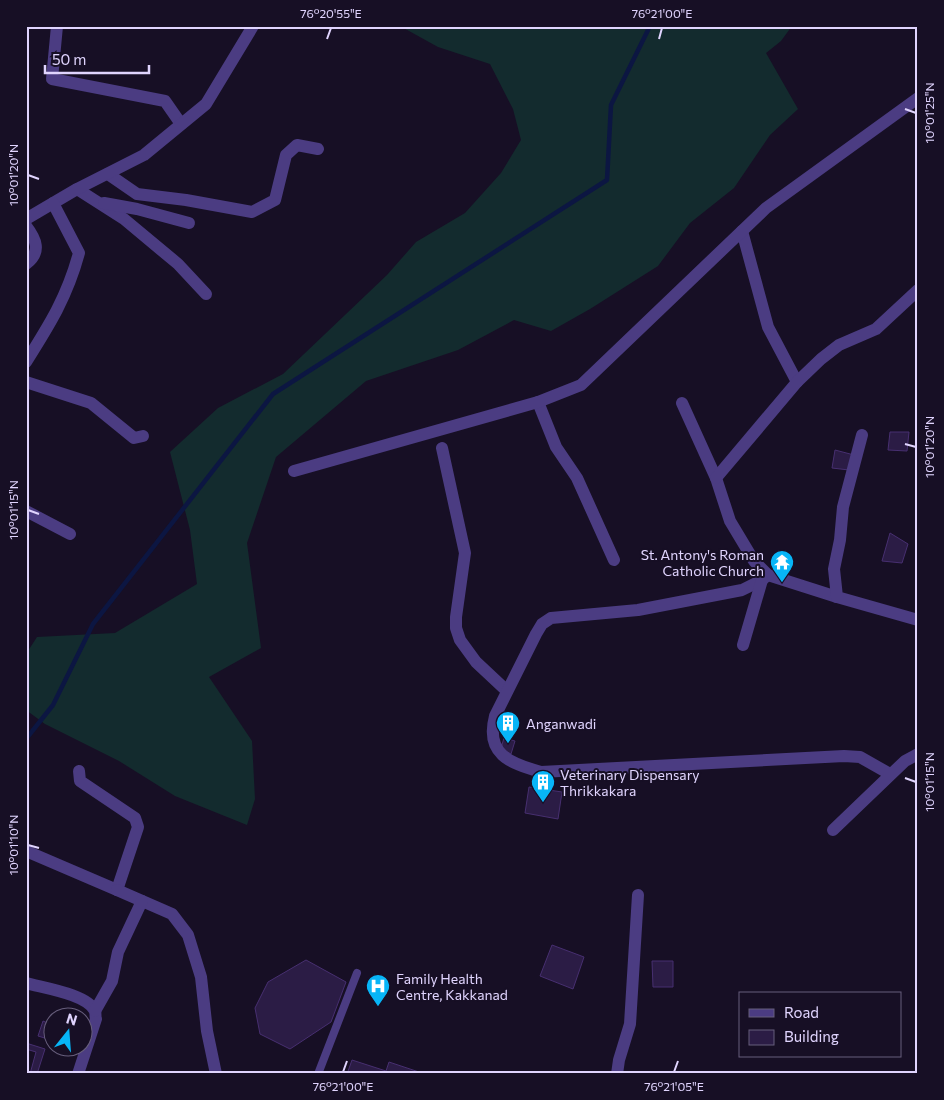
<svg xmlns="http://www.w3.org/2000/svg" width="944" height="1100" viewBox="0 0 944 1100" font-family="Commissioner,sans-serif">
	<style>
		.grass { fill: #132b2e }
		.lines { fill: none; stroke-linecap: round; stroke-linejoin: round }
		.stream { stroke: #0c1642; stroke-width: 4.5 }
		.building { fill: #2b1c45; stroke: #472f70 }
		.service { stroke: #4b3c82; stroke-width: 8 }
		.minor { stroke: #4b3c82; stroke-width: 12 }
		.ticks { fill: none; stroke: #e0d4fe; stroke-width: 2 }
		.labels { text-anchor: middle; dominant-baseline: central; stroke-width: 4; stroke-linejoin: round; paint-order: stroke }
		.poi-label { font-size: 14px; fill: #e0d4fe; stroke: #170f25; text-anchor: start }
		.neatline { fill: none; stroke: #e0d4fe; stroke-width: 2 }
		.ticks-label { font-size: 12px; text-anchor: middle; fill: #e0d4fe }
	</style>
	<rect width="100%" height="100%" fill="#170f25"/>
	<polygon class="grass" points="400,26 792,26 781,41 766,53 798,109 770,135 734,188 690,223 658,266 590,309 551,331 514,320 458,350 366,381 276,457 247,543 261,648 209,677 252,741 255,799 247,825 175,796 119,761 45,724 26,710 26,654 37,637 115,633 197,584 190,530 170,452 218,408 283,374 387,275 416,242 465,213 501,173 521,140 513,109 490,64 438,47"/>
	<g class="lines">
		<polyline class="stream" points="26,739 53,705 93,624 273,394 607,180 611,105 650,26"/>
	</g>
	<g class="building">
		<polygon points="890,432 909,432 907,451 888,450"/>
		<polygon points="835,450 854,455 849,470 832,468"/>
		<polygon points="890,533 908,544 902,563 882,561"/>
		<polygon points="504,738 515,741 511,754 501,748"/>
		<polygon points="529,787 562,792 558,819 525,813"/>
		<polygon points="552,945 584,957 573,989 540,976"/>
		<polygon points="306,960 346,982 331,1022 290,1049 260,1034 255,1008 268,982"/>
		<polygon points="652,961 673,961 673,987 653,987"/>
		<polygon points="43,1021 52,1025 48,1039 38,1036"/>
		<polygon points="26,1043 45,1049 37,1074 30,1074 36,1052 26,1049"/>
		<polygon points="352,1060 386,1071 389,1062 419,1072 419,1074 347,1074"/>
	</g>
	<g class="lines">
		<polyline class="service" points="318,1074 357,973"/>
		<g class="minor">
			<polyline points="57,26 52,79 165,101 181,124"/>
			<polyline points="108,174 137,194 186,200 252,212 275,200 286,155 297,145 318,149"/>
			<polyline points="77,189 124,219 178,264 206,294"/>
			<polyline points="104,203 137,209 189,223"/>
			<polyline points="26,219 77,189 144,155 206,104 253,26"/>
			<path d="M26 226C36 239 42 252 26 264"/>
			<polyline points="742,231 768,327 797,382"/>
			<path d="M26 362C50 324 67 297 79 253L53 203"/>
			<polyline points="26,382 91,403 134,438 143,436"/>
			<polyline points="538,402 556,447 577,478 614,560"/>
			<polyline points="682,403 716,478 730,521 754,561 768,575 837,597"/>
			<polyline points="862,435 843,507 840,540 834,569 837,597 918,620"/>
			<polyline points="442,448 465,553 456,617 456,628 460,640 476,662 507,691"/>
			<polyline points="294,471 538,402 581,385 766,208 918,98"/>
			<polyline points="716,478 797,382 821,359 839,345 876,329 918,290"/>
			<polyline points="26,511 70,534"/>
			<path d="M768 575 762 580 742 590 638 610 551 618 542 624 536 634 495 716C485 754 509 763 541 772L844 756 860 757 890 774"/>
			<polyline points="743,645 762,580"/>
			<polyline points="833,830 905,761 918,754"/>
			<polyline points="26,851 117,890 138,827 135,818 80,781 79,771"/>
			<polyline points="117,890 172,914 188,935 201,977 207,1031 216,1074"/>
			<path d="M26 983C43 988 87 994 95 1011 96 1014 95 1017 96 1019L78 1074"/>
			<polyline points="95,1011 112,981 118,952 142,901"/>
			<polyline points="617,1074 619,1060 630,1024 638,895"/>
		</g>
	</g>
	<path class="ticks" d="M327 39 331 28M659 39 662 28M905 109 916 113M28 175 39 179M905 444 916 447M28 510 39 514M905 778 916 782M28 845 39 848M343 1072 347 1061M674 1072 678 1061"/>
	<defs>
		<g id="temple-pin" transform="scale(1.25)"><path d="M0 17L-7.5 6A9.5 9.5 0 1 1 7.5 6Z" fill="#07b5f7" stroke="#170f25"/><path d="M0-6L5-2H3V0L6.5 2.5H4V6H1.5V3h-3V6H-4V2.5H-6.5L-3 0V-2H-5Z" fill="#fff"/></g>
		<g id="building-pin" transform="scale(1.25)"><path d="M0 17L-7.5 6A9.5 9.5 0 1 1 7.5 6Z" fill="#07b5f7" stroke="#170f25"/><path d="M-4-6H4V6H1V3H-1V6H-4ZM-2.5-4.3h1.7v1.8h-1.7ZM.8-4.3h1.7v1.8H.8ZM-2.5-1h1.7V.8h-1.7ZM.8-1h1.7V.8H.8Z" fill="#fff"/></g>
		<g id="hospital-pin" transform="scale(1.25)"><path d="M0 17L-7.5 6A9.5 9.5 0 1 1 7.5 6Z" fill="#07b5f7" stroke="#170f25"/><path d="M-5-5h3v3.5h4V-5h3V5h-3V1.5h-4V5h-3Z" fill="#fff"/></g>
	</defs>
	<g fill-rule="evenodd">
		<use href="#temple-pin" x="782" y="562"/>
		<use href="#building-pin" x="508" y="723"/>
		<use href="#building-pin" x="543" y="782"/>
		<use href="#hospital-pin" x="378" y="986"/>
	</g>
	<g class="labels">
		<g class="poi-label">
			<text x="764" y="554" text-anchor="end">St. Antony's Roman<tspan x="764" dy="16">Catholic Church</tspan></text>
			<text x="526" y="723">Anganwadi</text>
			<text x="560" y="774">Veterinary Dispensary<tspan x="560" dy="16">Thrikkakara</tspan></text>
			<text x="396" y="978">Family Health<tspan x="396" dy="16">Centre, Kakkanad</tspan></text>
		</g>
	</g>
	<rect width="944" height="1100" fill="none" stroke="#170f25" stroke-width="55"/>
	<rect x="739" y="992" width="162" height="65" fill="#170f25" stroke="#675e7c"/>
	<rect x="749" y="1009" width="25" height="8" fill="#4b3c82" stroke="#675e7c"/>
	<text x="784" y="1018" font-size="15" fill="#e0d4fe">Road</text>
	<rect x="749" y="1030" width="25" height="15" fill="#2b1c45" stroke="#675e7c"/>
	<text x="784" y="1042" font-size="15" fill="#e0d4fe">Building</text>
	<g transform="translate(68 1032) rotate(17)"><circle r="24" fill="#170f25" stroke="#675e7c"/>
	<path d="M0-4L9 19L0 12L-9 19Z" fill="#07b5f7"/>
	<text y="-8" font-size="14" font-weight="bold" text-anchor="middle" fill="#e0d4fe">N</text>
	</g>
	<path d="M45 65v8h104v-8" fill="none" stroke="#e0d4fe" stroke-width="2.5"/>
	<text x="52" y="65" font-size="15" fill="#e0d4fe" stroke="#170f25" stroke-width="4" paint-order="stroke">50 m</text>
	<rect x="28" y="28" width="888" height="1044" class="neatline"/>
	<g class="ticks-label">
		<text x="331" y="18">76°20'55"E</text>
		<text x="662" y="18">76°21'00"E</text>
		<text transform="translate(930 113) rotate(-90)" y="4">10°01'25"N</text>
		<text transform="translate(14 175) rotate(-90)" y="4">10°01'20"N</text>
		<text transform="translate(930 447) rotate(-90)" y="4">10°01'20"N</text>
		<text transform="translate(14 510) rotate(-90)" y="4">10°01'15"N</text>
		<text transform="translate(930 782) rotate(-90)" y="4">10°01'15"N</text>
		<text transform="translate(14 845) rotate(-90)" y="4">10°01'10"N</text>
		<text x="343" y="1091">76°21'00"E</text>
		<text x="674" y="1091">76°21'05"E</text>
	</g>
</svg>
